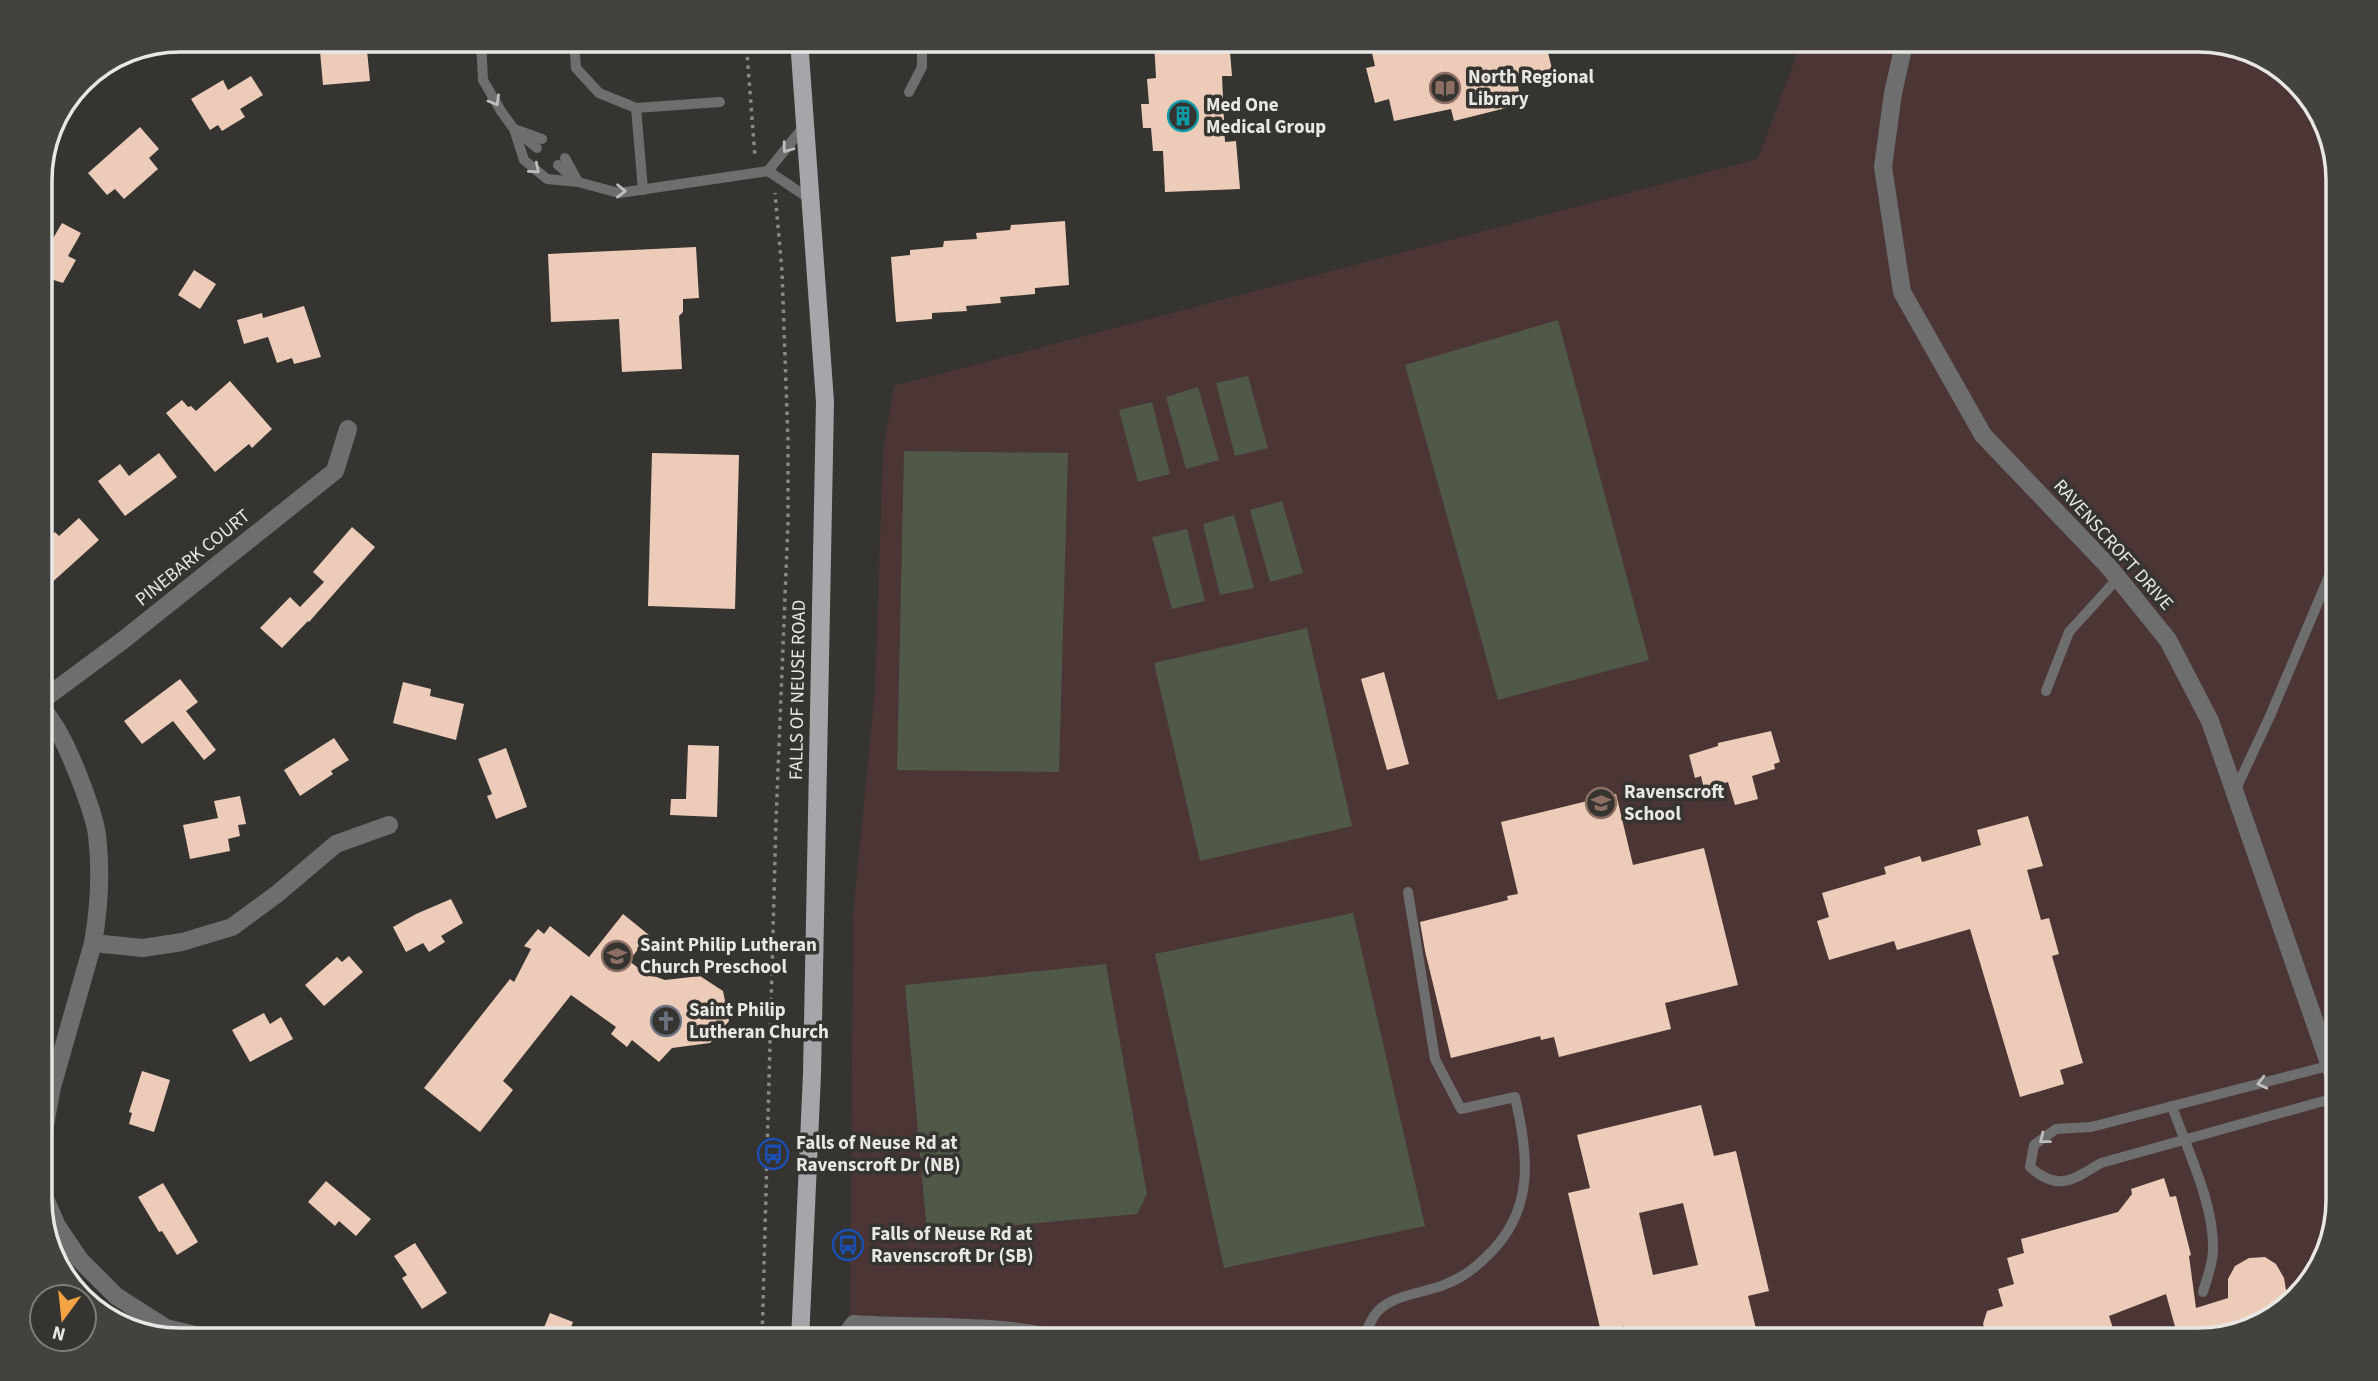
<svg xmlns="http://www.w3.org/2000/svg" width="2378" height="1381" viewBox="0 0 2378 1381" font-family="'Source Sans 3',sans-serif">
	<style>
		.education { fill: #4b3635 }
		.grass { fill: #505847 }
		.building { fill: #ecccb8; fill-rule: evenodd }
		.lines { fill: none; stroke-linecap: round; stroke-linejoin: round }
		.path { stroke: #8a8885; stroke-width: 3.5; stroke-dasharray: 3.5 5; stroke-linecap: butt }
		.lane { stroke: #6e6e6f; stroke-width: 10 }
		.street { stroke: #6e6e6f; stroke-width: 18 }
		.primary { stroke: #a6a5a9; stroke-width: 18 }
		.oneway { stroke: #bdbdbb }
		.labels { text-anchor: middle; dominant-baseline: central; stroke-width: 7; stroke-linejoin: round; paint-order: stroke }
		.poi-label { font-size: 19px; font-weight: bold; fill: #e8e7e4; stroke: #363431; text-anchor: start }
		.street-label { font-size: 19px; fill: #e8e7e4; stroke: #363431 }
		.rim { fill: none; stroke: #e8e7e4; stroke-width: 3.5 }
	</style>
	<rect width="100%" height="100%" fill="#363431"/>
	<polygon class="education" points="1802,40 2198,40 2267,59 2319,110 2337,171 2338,1201 2319,1270 2268,1322 2198,1341 850,1341 853,917 875,690 883,452 894,386 1758,159"/>
	<g class="grass">
		<polygon points="1558,320 1649,660 1498,700 1405,365"/>
		<polygon points="1248,376 1268,448 1235,456 1216,383"/>
		<polygon points="1198,387 1219,460 1186,469 1166,397"/>
		<polygon points="1152,402 1170,474 1138,482 1119,410"/>
		<polygon points="904,451 1068,453 1059,772 897,770"/>
		<polygon points="1282,501 1303,573 1270,582 1250,510"/>
		<polygon points="1234,515 1254,588 1220,595 1203,524"/>
		<polygon points="1187,529 1205,601 1172,609 1152,537"/>
		<polygon points="1307,628 1352,826 1200,861 1154,663"/>
		<polygon points="1353,913 1425,1226 1224,1268 1155,954"/>
		<polygon points="1106,964 1147,1194 1137,1214 927,1233 905,985"/>
	</g>
	<g class="building">
		<polygon points="319,40 366,40 370,81 323,85"/>
		<polygon points="1154,40 1229,40 1232,76 1222,76 1225,142 1236,141 1240,189 1165,192 1163,151 1153,151 1151,128 1143,128 1141,104 1149,104 1147,79 1156,78"/>
		<polygon points="1369,40 1545,40 1552,69 1516,78 1522,104 1454,121 1451,109 1394,121 1389,99 1375,103 1366,68 1375,66"/>
		<polygon points="251,76 263,95 240,109 245,117 222,131 218,125 210,130 191,99 223,80 228,90"/>
		<polygon points="140,127 159,149 149,158 158,169 124,199 115,189 107,195 88,173"/>
		<polygon points="1065,221 1069,285 1035,288 1035,294 1000,297 1001,303 966,306 967,311 932,313 932,319 896,322 891,257 910,255 910,250 943,247 944,241 977,239 976,233 1010,230 1011,225"/>
		<polygon points="62,223 81,233 68,256 76,260 63,283 41,276 41,242 48,247"/>
		<polygon points="696,247 699,298 683,299 683,312 679,316 682,369 622,372 619,319 551,322 548,254"/>
		<polygon points="194,270 216,284 200,309 178,295"/>
		<polygon points="304,306 321,357 294,364 292,358 277,363 268,337 244,344 237,320 262,313 263,318"/>
		<polygon points="230,381 272,429 252,448 249,444 215,472 166,413 182,400 188,407 191,406 196,411"/>
		<polygon points="159,453 177,477 125,516 98,481 120,464 129,476"/>
		<polygon points="652,453 739,455 735,609 648,606"/>
		<polygon points="79,518 99,540 48,586 41,578 41,555 48,548 44,543 55,532 59,536"/>
		<polygon points="352,527 375,547 309,622 308,621 282,648 260,628 290,597 300,607 324,582 313,572"/>
		<polygon points="1384,672 1409,764 1387,770 1361,679"/>
		<polygon points="180,679 198,702 186,711 216,750 204,760 173,721 142,744 124,721"/>
		<polygon points="403,682 431,689 430,696 464,704 456,740 393,723"/>
		<polygon points="1771,731 1780,762 1774,764 1775,769 1752,776 1758,799 1735,805 1728,782 1704,789 1701,776 1695,778 1689,755 1718,746 1718,743"/>
		<polygon points="334,738 349,760 331,771 333,774 300,796 284,770"/>
		<polygon points="688,745 719,746 717,817 670,815 671,799 686,799"/>
		<polygon points="506,748 527,807 496,819 487,796 492,794 478,759"/>
		<polygon points="1616,794 1633,865 1704,848 1738,985 1665,1003 1671,1029 1559,1057 1554,1037 1541,1040 1540,1036 1451,1058 1425,951 1420,922 1508,900 1507,896 1518,894 1501,822"/>
		<polygon points="240,796 246,824 238,825 240,836 228,839 230,851 190,859 183,825 218,818 214,801"/>
		<polygon points="2028,816 2043,866 2027,870 2041,920 2049,918 2059,954 2052,956 2083,1063 2060,1070 2064,1084 2020,1097 1970,929 1897,950 1894,941 1829,960 1817,921 1829,917 1822,893 1886,874 1884,867 1920,856 1922,862 1981,845 1977,830"/>
		<polygon points="451,899 463,923 441,936 445,942 429,952 423,943 406,952 393,927 416,914"/>
		<polygon points="623,914 649,935 629,961 645,973 665,980 700,976 723,991 729,1021 710,1043 672,1048 659,1062 632,1040 627,1047 611,1034 616,1027 571,995 503,1081 513,1090 480,1132 424,1088 510,979 514,982 531,949 524,946 538,929 544,934 550,926 589,957"/>
		<polygon points="349,956 363,972 324,1006 305,985 337,957 342,962"/>
		<polygon points="264,1013 270,1024 281,1017 293,1039 250,1062 232,1030"/>
		<polygon points="142,1071 170,1080 154,1132 129,1124 132,1113 129,1112"/>
		<path d="M1701 1105 1714 1156 1736 1151 1769 1291 1748 1296 1759 1341H1628L1624 1326 1601 1332 1568 1193 1590 1188 1577 1135ZM1683 1203 1698 1265 1653 1275 1639 1213Z"/>
		<polygon points="2164,1178 2170,1197 2176,1196 2191,1255 2189,1256 2196,1308 2228,1298 2228,1279 2235,1266 2249,1258 2265,1257 2276,1264 2284,1278 2288,1302 2268,1322 2198,1341 2179,1341 2166,1294 2109,1316 2117,1341 2016,1341 2014,1332 1996,1337 1986,1332 1983,1324 1987,1311 2003,1306 1998,1289 2014,1284 2007,1258 2024,1253 2021,1239 2118,1212 2132,1194 2131,1189"/>
		<polygon points="326,1181 371,1219 356,1236 339,1221 335,1226 308,1202"/>
		<polygon points="163,1183 198,1242 177,1255 162,1231 159,1232 138,1197"/>
		<polygon points="415,1243 447,1293 422,1309 402,1278 407,1275 394,1256"/>
		<polygon points="550,1313 573,1322 566,1340 543,1330"/>
	</g>
	<g class="lines">
		<g class="path">
			<polyline points="746,40 755,157"/>
			<polyline points="762,1341 776,821 788,522 788,441 782,271 775,193"/>
		</g>
		<g class="lane">
			<polyline points="481,40 483,80 501,111 514,129 542,139"/>
			<polyline points="574,40 576,68 599,93 636,108 720,102"/>
			<polyline points="909,92 922,67 922,40"/>
			<polyline points="636,108 643,190"/>
			<polyline points="514,129 524,160 547,179 578,182"/>
			<polyline points="520,134 537,148"/>
			<polyline points="565,158 578,182 619,193 768,171 805,125"/>
			<polyline points="558,165 572,177"/>
			<polyline points="768,171 810,199"/>
			<polyline points="2046,691 2069,632 2118,578"/>
			<polyline points="2235,791 2270,716 2338,555"/>
			<path d="M2328 1066 2091 1127 2056 1129 2034 1145 2030 1167C2058 1192 2073 1180 2101 1163L2338 1097"/>
			<path d="M2172 1106C2187 1150 2214 1203 2213 1249 2213 1264 2207 1278 2203 1292"/>
			<polyline points="1363,1339 1401,1332 1439,1341"/>
			<path d="M1362 1341C1366 1333 1369 1324 1374 1316 1388 1294 1424 1294 1446 1284 1462 1278 1474 1269 1486 1257 1535 1212 1529 1156 1515 1097L1461 1109 1435 1059 1408 892"/>
		</g>
		<g class="street">
			<polyline points="1905,40 1893,93 1883,167 1902,292 1983,435 2109,567 2168,640 2210,721 2338,1089"/>
			<polyline points="41,701 122,641 335,471 348,429"/>
			<path d="M41 706C47 715 54 724 59 733 71 754 94 812 97 835 101 869 99 909 93 943L52 1087 41 1147"/>
			<polyline points="93,943 143,948 182,942 232,927 277,894 336,844 389,825"/>
			<polyline points="41,1189 57,1226 80,1260 116,1296 166,1328 220,1341"/>
			<path d="M842 1341 854 1324C922 1329 1002 1323 1066 1341"/>
		</g>
		<polyline class="primary" points="799,40 825,402 812,1074 800,1341"/>
	</g>
	<defs><path id="oneway-chevron" d="M-2-3.5L2.5 0L-2 3.5" fill="none" stroke-width="1.6" stroke-linecap="round" stroke-linejoin="round" transform="scale(1.75)"/></defs>
	<g class="oneway">
		<use href="#oneway-chevron" transform="translate(495 101) rotate(60)"/>
		<use href="#oneway-chevron" transform="translate(787 148) rotate(126)"/>
		<use href="#oneway-chevron" transform="translate(535 169) rotate(40)"/>
		<use href="#oneway-chevron" transform="translate(621 191) rotate(1)"/>
		<use href="#oneway-chevron" transform="translate(2262 1083) rotate(166)"/>
		<use href="#oneway-chevron" transform="translate(2044 1139) rotate(142)"/>
	</g>
	<defs>
		<g id="library-ring" transform="scale(1.575)"><circle r="9.5" fill="#363431" stroke="#8d6e63" stroke-width="1.5"/><path d="M-6-4Q-3-5.5-.7-3.5V5Q-3 3-6 4ZM6-4Q3-5.5 .7-3.5V5Q3 3 6 4Z" fill="#8d6e63"/></g>
		<g id="building-ring" transform="scale(1.575)"><circle r="9.5" fill="#363431" stroke="#0f9aa8" stroke-width="1.5"/><path d="M-4-6H4V6H1V3H-1V6H-4ZM-2.5-4.3h1.7v1.8h-1.7ZM.8-4.3h1.7v1.8H.8ZM-2.5-1h1.7V.8h-1.7ZM.8-1h1.7V.8H.8Z" fill="#0f9aa8"/></g>
		<g id="school-ring" transform="scale(1.575)"><circle r="9.5" fill="#363431" stroke="#8d6e63" stroke-width="1.5"/><path d="M0-5L7-2L0 1L-7-2ZM-4 1L0 2.5L4 1V4Q0 6-4 4Z" fill="#8d6e63"/></g>
		<g id="church-ring" transform="scale(1.575)"><circle r="9.5" fill="#363431" stroke="#6b7280" stroke-width="1.5"/><path d="M-1.2-6h2.4v3.5h3.3v2.4h-3.3V6h-2.4V-.1h-3.3v-2.4h3.3Z" fill="#6b7280"/></g>
		<g id="bus-ring" transform="scale(1.575)"><circle r="9.5" fill="#363431" stroke="#1a4fb4" stroke-width="1.5"/><path d="M-5-6H5V4H4V6H2V4H-2V6H-4V4H-5ZM-3.5-4V0h7V-4ZM-3.5 1.2v1.5H-2V1.2ZM2 1.2v1.5H3.5V1.2Z" fill="#1a4fb4"/></g>
	</defs>
	<g fill-rule="evenodd">
		<use href="#library-ring" x="1445" y="88"/>
		<use href="#building-ring" x="1183" y="116"/>
		<use href="#school-ring" x="1601" y="803"/>
		<use href="#school-ring" x="617" y="956"/>
		<use href="#church-ring" x="666" y="1021"/>
		<use href="#bus-ring" x="773" y="1154"/>
		<use href="#bus-ring" x="848" y="1245"/>
	</g>
	<g class="labels">
		<g class="poi-label">
			<text x="1468" y="77">North Regional<tspan x="1468" dy="22">Library</tspan></text>
			<text x="1206" y="105">Med One<tspan x="1206" dy="22">Medical Group</tspan></text>
			<text x="1624" y="792">Ravenscroft<tspan x="1624" dy="22">School</tspan></text>
			<text x="640" y="945">Saint Philip Lutheran<tspan x="640" dy="22">Church Preschool</tspan></text>
			<text x="689" y="1010">Saint Philip<tspan x="689" dy="22">Lutheran Church</tspan></text>
			<text x="796" y="1143">Falls of Neuse Rd at<tspan x="796" dy="22">Ravenscroft Dr (NB)</tspan></text>
			<text x="871" y="1234">Falls of Neuse Rd at<tspan x="871" dy="22">Ravenscroft Dr (SB)</tspan></text>
		</g>
		<g class="street-label">
			<text transform="translate(2113 545) rotate(48)">RAVENSCROFT DRIVE</text>
			<text transform="translate(193 558) rotate(-39)">PINEBARK COURT</text>
			<text transform="translate(798 690) rotate(-89)">FALLS OF NEUSE ROAD</text>
		</g>
	</g>
	<path d="M0 0H2378V1381H0ZM180 52H2198A128 128 0 0 1 2326 180V1200A128 128 0 0 1 2198 1328H180A128 128 0 0 1 52 1200V180A128 128 0 0 1 180 52Z" fill="#44423f" fill-rule="evenodd"/>
	<path class="rim" d="M180 52H2198A128 128 0 0 1 2326 180V1200A128 128 0 0 1 2198 1328H180A128 128 0 0 1 52 1200V180A128 128 0 0 1 180 52Z"/>
	<g transform="translate(63 1318) rotate(195)"><circle r="33" fill="#363431" stroke="#7d7c79" stroke-width="2"/>
	<path d="M0-5L12 26L0 18L-12 26Z" fill="#f4a344"/>
	<text y="-10" font-size="19" font-weight="bold" text-anchor="middle" fill="#e8e7e4">N</text>
	</g>
</svg>
